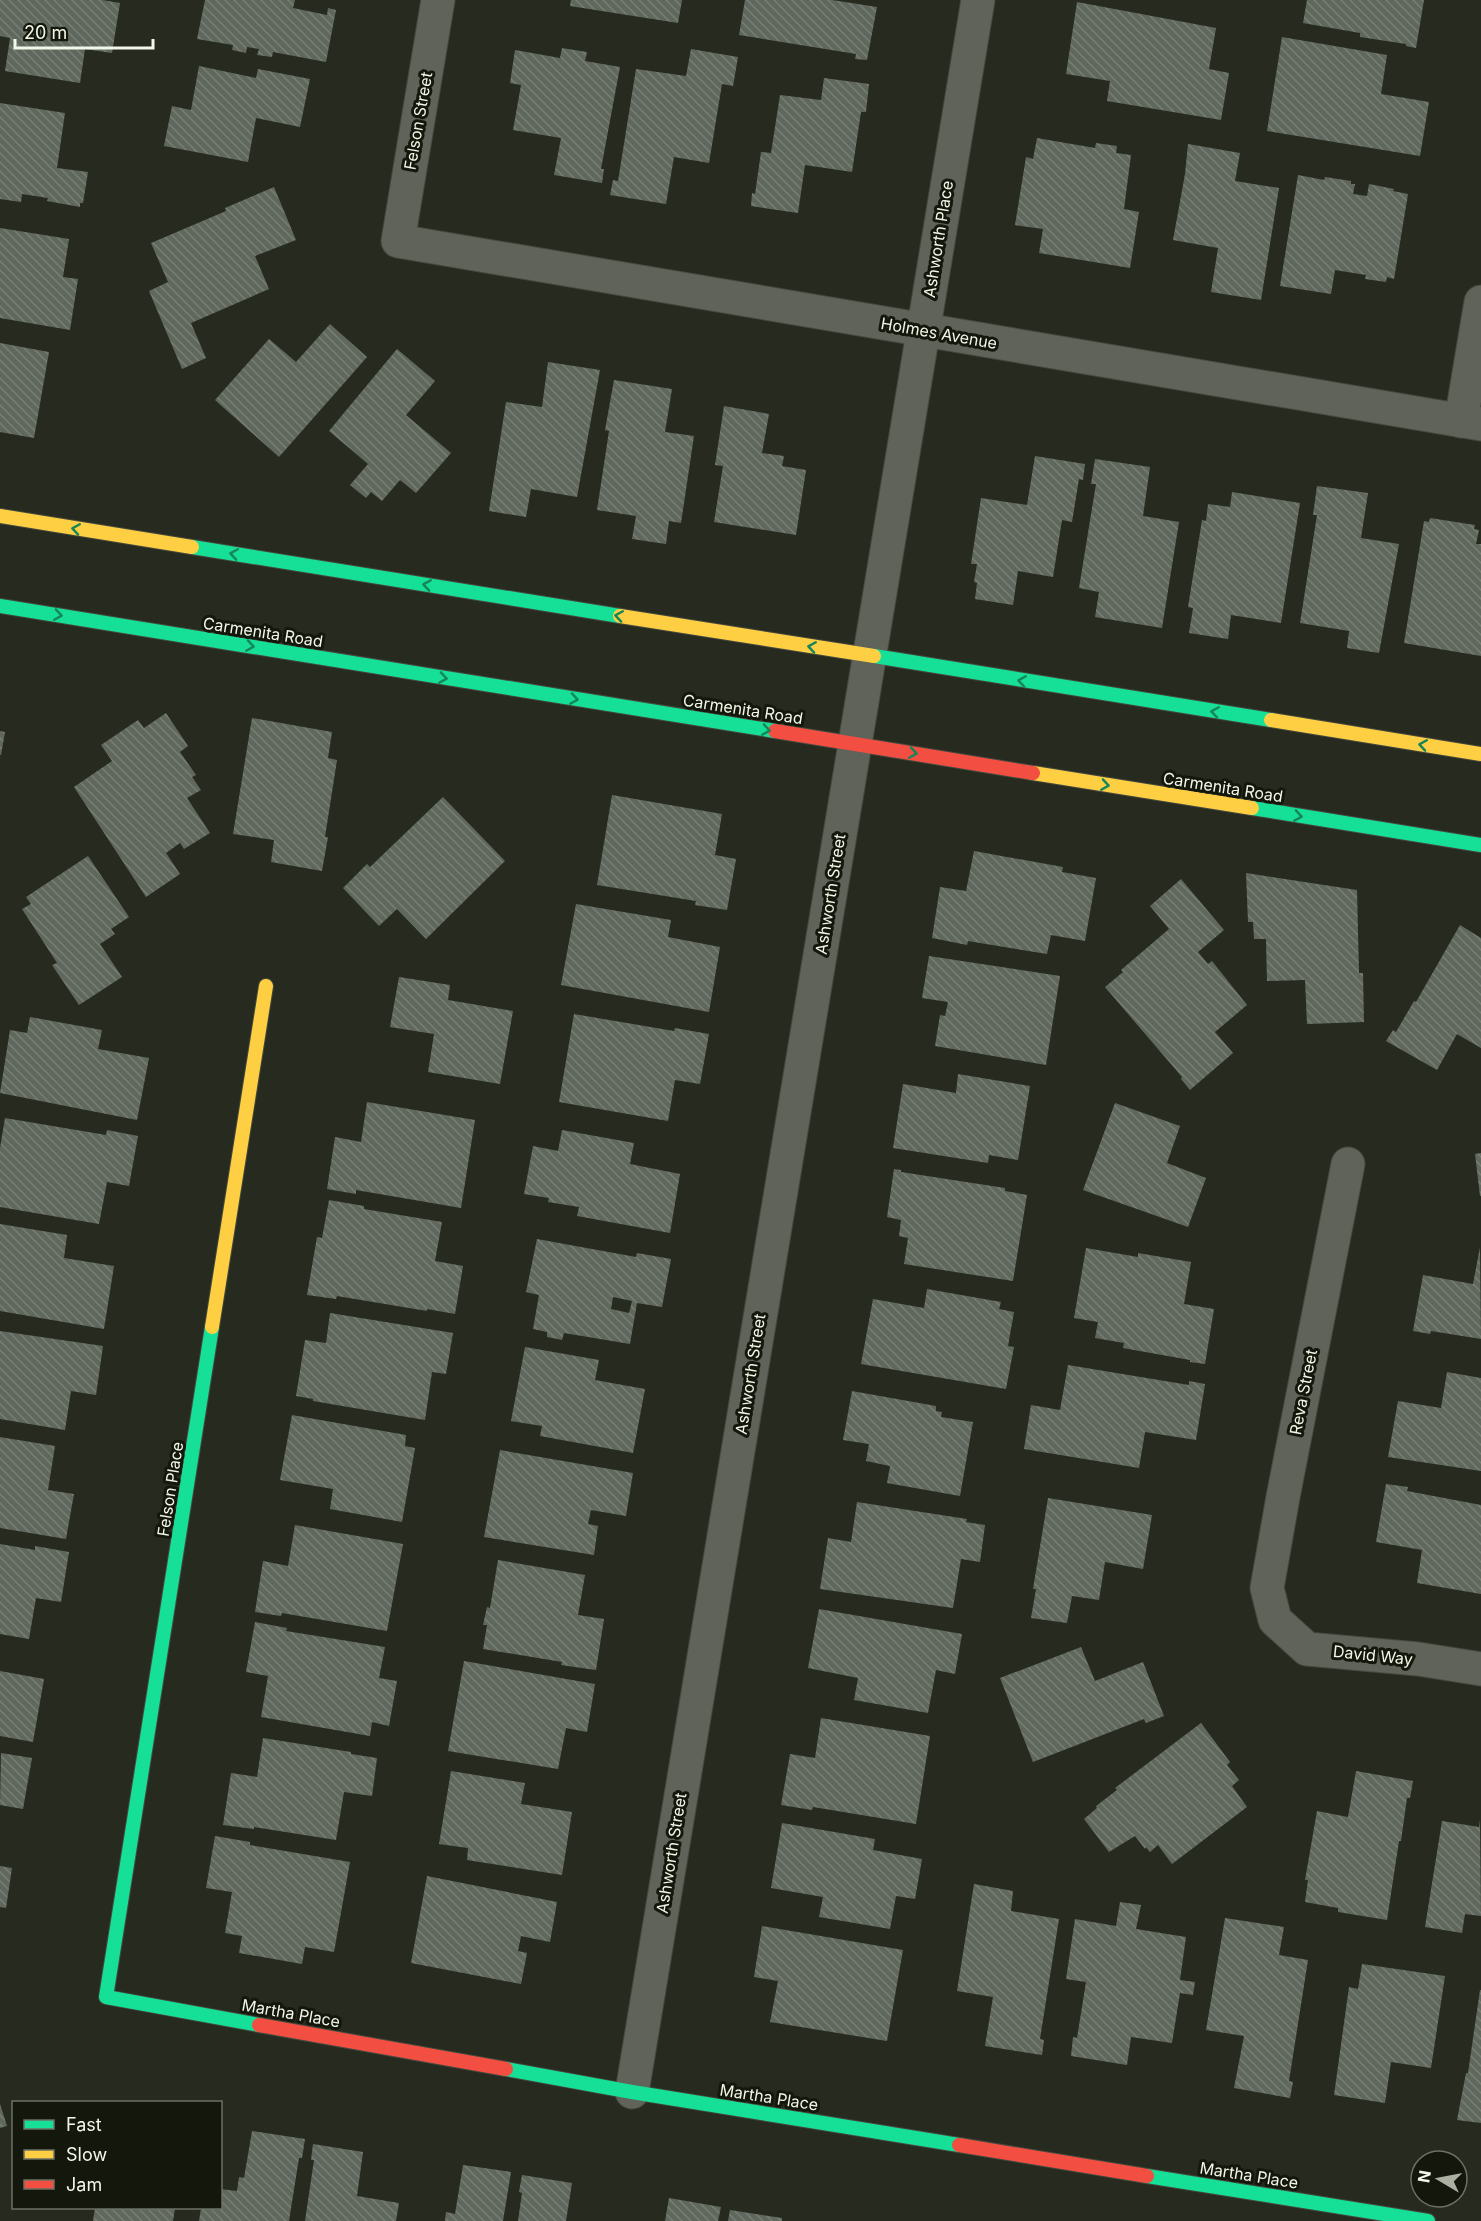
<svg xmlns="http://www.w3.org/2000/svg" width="1481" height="2221" viewBox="0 0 1481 2221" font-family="Inter,sans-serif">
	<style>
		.building { fill: url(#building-back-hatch); fill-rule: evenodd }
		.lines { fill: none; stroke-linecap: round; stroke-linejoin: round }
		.street-casing { stroke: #45493e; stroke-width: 35 }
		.fast-casing { stroke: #45493e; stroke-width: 16 }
		.slow-casing { stroke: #45493e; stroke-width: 16 }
		.jam-casing { stroke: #45493e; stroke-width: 16 }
		.street { stroke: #5f635a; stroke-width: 33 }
		.fast { stroke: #16e098; stroke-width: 14 }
		.slow { stroke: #ffcf43; stroke-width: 14 }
		.jam { stroke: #f24e42; stroke-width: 14 }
		.oneway { stroke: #158659 }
		.labels { text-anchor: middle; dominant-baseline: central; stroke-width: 6; stroke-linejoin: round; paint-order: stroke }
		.street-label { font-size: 16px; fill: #f2f8e9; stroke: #13170c }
	</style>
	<defs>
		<pattern id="building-back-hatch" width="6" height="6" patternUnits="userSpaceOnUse" patternTransform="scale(1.5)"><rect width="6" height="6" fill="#60685e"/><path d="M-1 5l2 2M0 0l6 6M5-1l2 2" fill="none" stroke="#777e75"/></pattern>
	</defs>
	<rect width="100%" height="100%" fill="#272b1f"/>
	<g class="building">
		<polygon points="0,0 102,0 120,3 112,53 85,49 80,83 5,71 10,38 0,36"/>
		<polygon points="205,0 295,0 293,8 327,15 328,8 336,10 326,62 273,52 272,57 257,55 259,49 247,47 246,53 232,50 233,45 197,39"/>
		<polygon points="571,0 682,0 678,23 570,6"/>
		<polygon points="745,0 832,0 877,7 867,60 855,59 856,54 739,35"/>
		<polygon points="1307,0 1424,0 1416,48 1406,46 1406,44 1360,37 1360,33 1303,23"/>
		<polygon points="1077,2 1216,28 1209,69 1229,73 1221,120 1107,101 1110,81 1066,74"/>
		<polygon points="1282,37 1387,55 1381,94 1429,102 1420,156 1267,131"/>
		<polygon points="562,48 587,52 585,61 620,67 601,169 604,169 602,183 554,175 561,138 513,130 521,85 510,83 515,50 560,58"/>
		<polygon points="691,49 738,57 733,86 722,84 709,163 674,157 666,204 610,195 613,180 618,181 636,69 686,76"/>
		<polygon points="199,66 256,78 258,69 310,79 300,127 256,118 248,162 164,146 172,106 191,110"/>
		<polygon points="824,78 869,84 866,112 861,112 852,172 805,165 798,213 751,206 752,193 755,194 761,152 771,153 780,95 821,100"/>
		<polygon points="0,103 65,113 57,168 88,172 83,203 80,203 80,207 47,201 48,198 22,194 21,202 0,199"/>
		<polygon points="1037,138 1095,148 1096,143 1117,146 1116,153 1131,155 1124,209 1139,212 1130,268 1039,253 1043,229 1015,225 1026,157 1033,159"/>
		<polygon points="1188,144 1240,153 1235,181 1279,188 1261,300 1211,292 1218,248 1173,240 1185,174"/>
		<polygon points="1298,175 1324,180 1325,177 1351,181 1351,184 1355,184 1353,194 1367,196 1369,184 1394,189 1393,191 1408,194 1394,279 1387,277 1386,282 1365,279 1366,275 1335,270 1331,294 1280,286"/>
		<polygon points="274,187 296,240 255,256 269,289 191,323 206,358 182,369 149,291 168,282 151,243 226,211 225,208"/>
		<polygon points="0,228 69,239 63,277 78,279 70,330 0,318"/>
		<polygon points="330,324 367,357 279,457 215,400 269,339 296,362"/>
		<polygon points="0,343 49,352 34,438 0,432"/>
		<polygon points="397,349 435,381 406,415 451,453 416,493 400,480 382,501 371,492 366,498 350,485 368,464 329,431"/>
		<polygon points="548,362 600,370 577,497 531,489 526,517 489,511 506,402 542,407"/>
		<polygon points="614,380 672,389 665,432 694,436 681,523 669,521 666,544 632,539 636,516 597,510 609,431 605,430"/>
		<polygon points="724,406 769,414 762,453 784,456 782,466 806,470 796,535 714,522 723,466 715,465"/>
		<polygon points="1035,456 1085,464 1083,480 1079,479 1072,522 1062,520 1053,577 1018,571 1013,605 975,599 977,583 974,582 977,564 971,564 981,498 1027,505"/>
		<polygon points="1095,459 1150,467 1143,516 1179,522 1162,628 1095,617 1099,592 1079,588 1096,484 1091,484"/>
		<polygon points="1317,486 1368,493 1361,538 1399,544 1379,653 1347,648 1349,631 1300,623 1317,515 1313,515"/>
		<polygon points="1232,492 1300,503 1281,623 1231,615 1228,639 1189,633 1193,608 1188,607 1202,520 1206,521 1208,504 1230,507"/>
		<polygon points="1430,518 1475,525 1474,529 1479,530 1476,544 1481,544 1481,656 1404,643 1424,521 1429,522"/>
		<polygon points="166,713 188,746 180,752 196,775 192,777 201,790 187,798 210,833 184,849 180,843 166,853 180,874 146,897 74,787 112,761 101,745 138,720 144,728"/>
		<polygon points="252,718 332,732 328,758 337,760 325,837 328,837 322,871 271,862 274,840 233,834"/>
		<polygon points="0,731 5,732 1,755 0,755"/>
		<polygon points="612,795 722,814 715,855 736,859 727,910 695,905 696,901 597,885"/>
		<polygon points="443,797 505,861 426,939 397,909 379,926 343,888 367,864 370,867"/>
		<polygon points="974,851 1063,867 1062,872 1096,878 1085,941 1051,935 1047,954 968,941 967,945 932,938 940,887 966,891"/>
		<polygon points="88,856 129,917 111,929 115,934 100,944 122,977 79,1005 52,965 57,963 22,909 31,904 26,897"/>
		<polygon points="1246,873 1357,890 1359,973 1363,973 1364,1022 1307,1024 1305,980 1267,981 1266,939 1254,939 1253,922 1248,922"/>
		<polygon points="1181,879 1224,930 1198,952 1208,964 1212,961 1247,1005 1215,1032 1233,1053 1190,1090 1181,1079 1182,1077 1105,987 1123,972 1121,970 1169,929 1150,906"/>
		<polygon points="576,904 671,920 668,937 720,947 709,1012 561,985"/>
		<polygon points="1460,925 1481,938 1481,1048 1457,1034 1437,1070 1386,1041 1393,1030 1396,1032 1414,1001 1416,1002"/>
		<polygon points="929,956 1060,976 1046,1065 935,1046 940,1015 945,1016 948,1002 922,998"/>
		<polygon points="399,977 450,985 448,1000 513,1011 500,1084 428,1072 434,1034 390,1027"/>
		<polygon points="574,1014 674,1031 675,1028 709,1034 700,1084 675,1080 668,1121 559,1102"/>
		<polygon points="30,1017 102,1030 98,1049 149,1058 137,1120 0,1093 10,1030 27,1033"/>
		<polygon points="958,1074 1030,1086 1018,1160 989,1155 988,1163 893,1148 903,1084 956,1093"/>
		<polygon points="367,1102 475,1120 461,1208 356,1190 356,1194 327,1189 335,1137 361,1142"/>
		<polygon points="1115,1103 1180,1126 1167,1163 1206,1178 1188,1227 1083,1190"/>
		<polygon points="5,1118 106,1135 107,1130 138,1136 129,1186 107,1182 99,1224 0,1207 0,1148"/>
		<polygon points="562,1130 634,1143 630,1164 680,1174 670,1233 577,1216 579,1207 548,1202 549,1198 524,1194 533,1146 558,1151"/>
		<polygon points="1481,1153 1481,1196 1480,1196 1475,1154"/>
		<polygon points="894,1169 901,1170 901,1172 1005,1188 1005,1191 1027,1195 1013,1281 904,1264 908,1238 899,1236 901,1220 887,1217"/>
		<polygon points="329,1200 364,1206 364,1209 442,1222 435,1261 463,1266 455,1314 427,1309 427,1311 337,1296 336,1299 307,1295 317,1237 322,1238"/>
		<polygon points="0,1224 67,1235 64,1258 114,1266 104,1329 0,1311"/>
		<path d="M537 1239 636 1257 637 1253 671 1259 662 1307 637 1303 630 1344 564 1333 562 1340 547 1337V1332L533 1329 539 1295 526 1292ZM613 1297 632 1301 629 1313 611 1309Z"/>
		<polygon points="1480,1247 1481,1339 1431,1331 1430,1334 1413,1331 1423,1275 1473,1284"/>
		<polygon points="1086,1248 1138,1257 1138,1253 1191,1262 1184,1304 1214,1309 1205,1364 1190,1362 1190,1360 1123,1348 1124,1343 1095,1338 1098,1322 1074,1318"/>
		<polygon points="927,1289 1001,1302 999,1309 1014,1312 1008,1346 1014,1347 1006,1389 861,1364 873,1299 924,1308"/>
		<polygon points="330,1313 453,1333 446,1374 432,1372 425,1420 313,1401 313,1399 296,1396 305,1340 326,1343"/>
		<polygon points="0,1331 103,1346 96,1395 71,1391 65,1430 0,1419"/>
		<polygon points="525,1347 599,1360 595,1380 645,1389 633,1453 540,1436 542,1426 511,1421"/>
		<polygon points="1068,1365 1189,1385 1189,1381 1205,1384 1196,1440 1145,1432 1139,1468 1024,1449 1031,1405 1060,1410"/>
		<polygon points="1447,1372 1481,1378 1481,1471 1388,1457 1398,1401 1441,1408"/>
		<polygon points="852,1391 936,1406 936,1411 942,1412 941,1417 973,1422 960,1496 887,1483 890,1466 866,1461 869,1444 843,1440"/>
		<polygon points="292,1415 406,1435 405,1446 415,1448 402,1522 330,1509 333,1489 280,1480"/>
		<polygon points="0,1437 55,1446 48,1490 74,1494 66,1539 0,1528"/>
		<polygon points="500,1450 633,1473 626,1516 591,1510 588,1524 598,1526 594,1555 484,1537"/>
		<polygon points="1386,1484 1408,1487 1407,1491 1481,1505 1481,1594 1417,1583 1422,1550 1376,1542"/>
		<polygon points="1048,1498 1152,1515 1143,1569 1105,1562 1099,1600 1072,1596 1067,1623 1031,1618 1036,1589 1033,1589"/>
		<polygon points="857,1502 967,1519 966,1522 985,1525 980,1562 961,1559 953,1608 820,1589 828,1538 851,1542"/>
		<polygon points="295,1525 403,1544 387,1631 282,1613 281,1616 255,1612 263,1561 288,1566"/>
		<polygon points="0,1544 35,1550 35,1546 69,1552 61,1602 36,1598 29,1639 0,1634"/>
		<polygon points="498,1560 585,1575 578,1615 604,1619 596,1670 561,1665 562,1662 483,1649 487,1625 483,1625 487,1607 490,1608"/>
		<polygon points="819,1609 962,1634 955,1674 936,1670 928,1713 854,1700 858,1678 808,1668"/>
		<polygon points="255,1622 287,1628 286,1631 385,1647 379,1678 397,1681 389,1726 372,1722 370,1736 261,1717 268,1676 246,1672"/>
		<polygon points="1081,1647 1095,1681 1143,1662 1164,1716 1146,1723 1144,1719 1033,1762 1000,1678"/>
		<polygon points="464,1661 595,1684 587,1732 566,1728 558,1769 448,1751"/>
		<polygon points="0,1671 44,1679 33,1742 0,1736"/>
		<polygon points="821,1718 930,1736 916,1824 813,1807 812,1810 781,1805 790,1754 815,1758"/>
		<polygon points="1201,1723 1230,1762 1227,1765 1239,1780 1232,1786 1247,1807 1172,1864 1158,1845 1150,1852 1146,1847 1145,1849 1135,1836 1109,1852 1084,1819 1097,1808 1096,1806 1117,1790 1115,1788"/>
		<polygon points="263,1738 351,1752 351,1754 377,1758 372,1796 344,1792 336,1840 254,1827 254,1829 223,1825 231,1773 257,1777"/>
		<polygon points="1,1753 32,1758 23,1809 0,1805"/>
		<polygon points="451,1771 525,1783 521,1804 572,1812 562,1875 467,1860 468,1848 439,1844"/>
		<polygon points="1356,1771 1413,1781 1410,1798 1407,1798 1401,1841 1399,1841 1387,1920 1338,1912 1338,1908 1305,1902 1308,1880 1305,1880 1317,1811 1348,1817"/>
		<polygon points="1480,1820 1481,1916 1465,1914 1462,1933 1425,1927 1442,1821 1479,1827"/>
		<polygon points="782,1823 875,1839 873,1850 922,1859 915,1899 896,1896 890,1929 819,1917 823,1897 771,1888"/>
		<polygon points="215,1836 250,1842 250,1845 350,1862 334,1952 305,1947 302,1964 239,1953 242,1936 225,1933 232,1892 206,1888"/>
		<polygon points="0,1866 12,1868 6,1908 0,1907"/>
		<polygon points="427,1876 557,1902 550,1942 521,1936 518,1951 527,1953 521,1984 411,1963"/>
		<polygon points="974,1884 1013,1891 1011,1911 1059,1919 1040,2039 1044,2040 1042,2055 985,2046 993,1997 957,1991"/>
		<polygon points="1120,1902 1141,1905 1136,1929 1186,1937 1180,1980 1195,1982 1193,1995 1180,1993 1172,2043 1131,2037 1127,2065 1071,2056 1073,2037 1077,2038 1086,1982 1066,1979 1075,1919 1116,1926"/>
		<polygon points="1225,1918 1284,1927 1279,1955 1308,1960 1289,2081 1293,2082 1290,2098 1234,2088 1244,2036 1206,2030"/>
		<polygon points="762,1926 903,1950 887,2041 770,2022 778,1981 754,1977"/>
		<polygon points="1362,1964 1445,1976 1431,2068 1391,2062 1385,2103 1334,2095 1349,1987 1358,1989"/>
		<polygon points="1480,1990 1481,1990 1481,2123 1457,2120 1466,2073 1468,2073"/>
		<polygon points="0,2104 7,2126 0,2128"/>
		<polygon points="252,2131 305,2139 302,2158 299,2158 289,2221 199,2221 201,2208 220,2208 220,2189 237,2191 239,2177 244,2178"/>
		<polygon points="313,2144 363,2152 357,2196 399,2203 396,2221 305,2221 314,2160 311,2160"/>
		<polygon points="463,2165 511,2172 503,2221 445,2221 446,2212 455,2214"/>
		<polygon points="522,2175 572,2183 566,2221 518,2221 522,2193 519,2192"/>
		<polygon points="669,2198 721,2207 718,2221 665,2221"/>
		<polygon points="95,2208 175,2208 173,2221 93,2221"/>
		<polygon points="730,2210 782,2218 782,2221 728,2221"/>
	</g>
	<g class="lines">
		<g class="street-casing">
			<g id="street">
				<polyline points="438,0 398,241 1481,424"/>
				<polyline points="1461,421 1481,302"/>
				<polyline points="1348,1164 1283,1497 1267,1588 1275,1620 1307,1649 1418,1659 1481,1669"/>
				<polyline points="632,2092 978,0"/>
			</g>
		</g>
		<g class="fast-casing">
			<g id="fast">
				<polyline points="192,547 620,616"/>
				<polyline points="0,606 775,731"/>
				<polyline points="874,656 1271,720"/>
				<polyline points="1252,808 1481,845"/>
				<polyline points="212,1327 106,1997 259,2025"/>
				<polyline points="506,2069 632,2092 959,2145"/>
				<polyline points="1147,2176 1428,2221"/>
			</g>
		</g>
		<g class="slow-casing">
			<g id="slow">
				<polyline points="0,516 192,547"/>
				<polyline points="620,616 874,656"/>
				<polyline points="1271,720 1481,754"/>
				<polyline points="1033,773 1252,808"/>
				<polyline points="212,1327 266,986"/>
			</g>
		</g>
		<g class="jam-casing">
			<g id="jam">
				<polyline points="775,731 1033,773"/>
				<polyline points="259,2025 506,2069"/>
				<polyline points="959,2145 1147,2176"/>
			</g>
		</g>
		<use href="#street" class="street"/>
		<use href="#fast" class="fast"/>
		<use href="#slow" class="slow"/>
		<use href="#jam" class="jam"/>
	</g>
	<defs><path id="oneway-chevron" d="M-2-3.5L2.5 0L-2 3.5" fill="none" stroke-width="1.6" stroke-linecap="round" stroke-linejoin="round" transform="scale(1.5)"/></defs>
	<g class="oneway">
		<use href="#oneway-chevron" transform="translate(76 529) rotate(-171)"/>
		<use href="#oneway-chevron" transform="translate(234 554) rotate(-171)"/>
		<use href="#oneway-chevron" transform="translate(427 585) rotate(-171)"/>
		<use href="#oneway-chevron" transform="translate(58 615) rotate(9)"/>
		<use href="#oneway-chevron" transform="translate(619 616) rotate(-171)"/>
		<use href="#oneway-chevron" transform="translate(250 646) rotate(9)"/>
		<use href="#oneway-chevron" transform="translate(812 647) rotate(-171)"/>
		<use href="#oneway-chevron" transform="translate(443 678) rotate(9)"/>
		<use href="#oneway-chevron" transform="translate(1022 681) rotate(-171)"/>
		<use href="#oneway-chevron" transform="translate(574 699) rotate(9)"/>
		<use href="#oneway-chevron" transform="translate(1215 712) rotate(-171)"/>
		<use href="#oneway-chevron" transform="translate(766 730) rotate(9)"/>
		<use href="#oneway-chevron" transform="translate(1423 745) rotate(-171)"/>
		<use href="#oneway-chevron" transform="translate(913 753) rotate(9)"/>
		<use href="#oneway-chevron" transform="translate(1105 785) rotate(9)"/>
		<use href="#oneway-chevron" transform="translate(1298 816) rotate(9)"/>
	</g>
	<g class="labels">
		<g class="street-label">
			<text transform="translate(418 121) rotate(-80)">Felson Street</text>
			<text transform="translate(938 239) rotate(-81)">Ashworth Place</text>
			<text transform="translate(939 333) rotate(10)">Holmes Avenue</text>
			<text transform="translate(263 632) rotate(9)">Carmenita Road</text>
			<text transform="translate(743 709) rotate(9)">Carmenita Road</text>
			<text transform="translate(1223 787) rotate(9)">Carmenita Road</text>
			<text transform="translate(830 894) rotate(-81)">Ashworth Street</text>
			<text transform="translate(750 1374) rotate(-81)">Ashworth Street</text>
			<text transform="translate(1303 1392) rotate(-79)">Reva Street</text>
			<text transform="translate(170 1489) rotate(-81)">Felson Place</text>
			<text transform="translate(1373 1655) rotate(6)">David Way</text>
			<text transform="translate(671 1853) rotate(-81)">Ashworth Street</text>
			<text transform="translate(291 2013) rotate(10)">Martha Place</text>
			<text transform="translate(769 2097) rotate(9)">Martha Place</text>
			<text transform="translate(1249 2175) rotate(9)">Martha Place</text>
		</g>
	</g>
	<rect x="12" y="2101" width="210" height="108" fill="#13170c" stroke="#6c7164" stroke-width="1.5"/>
	<rect x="24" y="2120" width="30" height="9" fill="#16e098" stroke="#6c7164" stroke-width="1.5"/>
	<text x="66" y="2131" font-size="18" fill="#f2f8e9">Fast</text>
	<rect x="24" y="2150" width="30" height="9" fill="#ffcf43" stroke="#6c7164" stroke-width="1.5"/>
	<text x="66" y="2161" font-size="18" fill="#f2f8e9">Slow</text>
	<rect x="24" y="2180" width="30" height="9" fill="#f24e42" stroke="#6c7164" stroke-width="1.5"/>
	<text x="66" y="2191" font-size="18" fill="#f2f8e9">Jam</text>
	<g transform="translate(1439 2179) rotate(280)"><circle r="28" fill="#13170c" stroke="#6c7164" stroke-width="1.5"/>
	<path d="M0-4.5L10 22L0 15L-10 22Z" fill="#abb0a2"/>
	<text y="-9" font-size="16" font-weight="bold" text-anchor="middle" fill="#f2f8e9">N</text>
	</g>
	<path d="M15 39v9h138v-9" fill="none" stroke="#f2f8e9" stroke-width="3"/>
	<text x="24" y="39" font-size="18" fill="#f2f8e9" stroke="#13170c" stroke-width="4.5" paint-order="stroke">20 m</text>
</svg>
